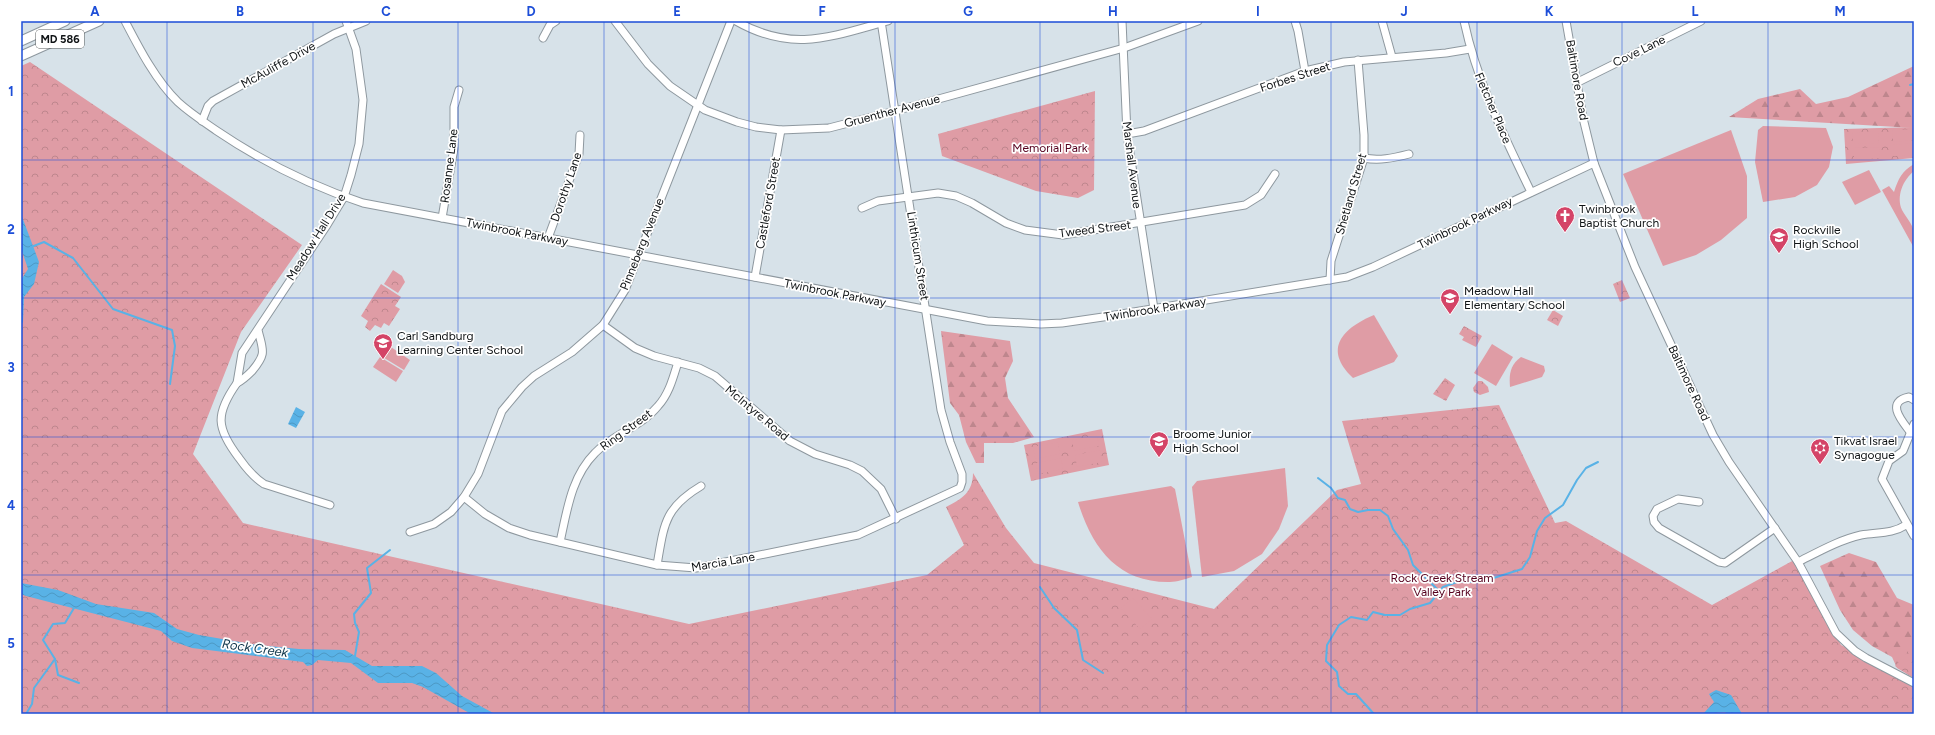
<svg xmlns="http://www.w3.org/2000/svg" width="1935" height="735" viewBox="0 0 1935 735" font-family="Figtree,sans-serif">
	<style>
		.forest { fill: url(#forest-firs) }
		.park { fill: url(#park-crowns) }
		.garden { fill: #df9ca5 }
		.water { fill: url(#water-waves) }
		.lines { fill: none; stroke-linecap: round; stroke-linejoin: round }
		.stream { stroke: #59b2e6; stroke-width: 2 }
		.minor-casing { stroke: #8e989f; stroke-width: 9 }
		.major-casing { stroke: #8e989f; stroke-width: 11 }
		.minor { stroke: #fff; stroke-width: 7 }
		.major { stroke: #fff; stroke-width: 9 }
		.grid { fill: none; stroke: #1d4ed8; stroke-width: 1; stroke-opacity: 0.55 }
		.labels { text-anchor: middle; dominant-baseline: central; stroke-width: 3.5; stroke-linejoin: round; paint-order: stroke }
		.shield { fill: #fff; stroke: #575a5b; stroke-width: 1 }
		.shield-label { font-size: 11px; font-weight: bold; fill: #0f1315 }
		.street-label { font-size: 12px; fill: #0f1315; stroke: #fff }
		.park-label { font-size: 12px; fill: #56011e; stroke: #fff }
		.poi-label { font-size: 12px; fill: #0f1315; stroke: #fff; text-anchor: start }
		.water-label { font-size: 13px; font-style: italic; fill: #0e354a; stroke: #fff }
		.neatline { fill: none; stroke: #1d4ed8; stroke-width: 1.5 }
		.grid-label { font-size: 13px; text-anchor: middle; font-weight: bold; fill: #1d4ed8 }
	</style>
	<defs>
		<pattern id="forest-firs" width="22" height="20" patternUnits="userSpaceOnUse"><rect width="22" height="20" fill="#df9ca5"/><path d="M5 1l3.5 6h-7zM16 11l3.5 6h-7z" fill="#be868d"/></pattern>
		<pattern id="park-crowns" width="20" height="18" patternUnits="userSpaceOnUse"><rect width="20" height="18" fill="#df9ca5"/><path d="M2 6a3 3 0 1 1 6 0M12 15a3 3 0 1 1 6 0" fill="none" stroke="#be868d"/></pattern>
		<pattern id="water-waves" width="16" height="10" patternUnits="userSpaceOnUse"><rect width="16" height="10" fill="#59b2e6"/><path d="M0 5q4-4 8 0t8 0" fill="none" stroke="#4c98c4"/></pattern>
	</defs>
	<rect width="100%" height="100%" fill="#d7e2e9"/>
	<g class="forest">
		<polygon points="1914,66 1914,128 1729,117 1758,99 1800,89 1816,104 1848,97"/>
		<polygon points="941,331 1010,341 1013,361 1005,378 1008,398 1034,437 1013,443 984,443 984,463 976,463 966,442 959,415 950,403"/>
		<polygon points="1849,553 1876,562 1897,598 1914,605 1914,678 1897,668 1892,657 1872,646 1853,630 1840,610 1820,566"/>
	</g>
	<g class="park">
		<path d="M30 62 302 245 241 332 193 454 243 523 689 624 927 575 964 545 946 507C962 499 973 492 973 473L1006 528 1034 563 1214 609 1337 490 1361 484 1342 421 1499 405 1555 523 1566 521 1712 605 1794 560 1841 645 1914 684V714H21V66Z"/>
		<polygon points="1095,91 1094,190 1078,198 1036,191 942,156 938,134"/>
		<polygon points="1914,127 1914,158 1846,164 1844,129"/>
		<polygon points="393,270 402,276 405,282 398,293 384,284"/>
		<polygon points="1622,280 1630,298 1620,302 1613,284"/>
		<polygon points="381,284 401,297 395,306 400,309 389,326 384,323 381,328 375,325 370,331 365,327 368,321 361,316"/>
		<polygon points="1553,310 1563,316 1558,326 1547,320"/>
		<polygon points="1464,326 1482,336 1476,347 1462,340 1464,337 1459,334"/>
		<polygon points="1445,378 1455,385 1446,401 1433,394"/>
		<polygon points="1478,381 1482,381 1488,387 1489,392 1480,395 1474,392 1473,388"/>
		<polygon points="1102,429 1109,465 1031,481 1024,445"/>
		<polygon points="1914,645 1914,678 1895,666"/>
	</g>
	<g class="garden">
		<polygon points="1763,126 1826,128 1833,147 1829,167 1817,185 1795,197 1763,202 1755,162 1758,130"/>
		<polygon points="1914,129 1914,140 1893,142 1892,130"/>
		<polygon points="1731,130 1747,176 1747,218 1721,240 1696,255 1663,266 1623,174"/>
		<polygon points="1878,131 1879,143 1853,144 1852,133"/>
		<polygon points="1914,143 1914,155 1893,156 1893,145"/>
		<polygon points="1879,147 1880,158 1854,160 1854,148"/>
		<path d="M1914 164V171C1903 180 1896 196 1902 210 1906 217 1913 225 1914 232 1915 237 1914 243 1914 248L1882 190 1889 186 1894 192C1898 179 1902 171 1914 164Z"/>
		<polygon points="1869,170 1881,192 1855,205 1842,182"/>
		<path d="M1374 315 1398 356 1394 362 1353 378C1322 349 1343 328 1374 315Z"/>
		<polygon points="1492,344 1513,357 1496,386 1474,373"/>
		<polygon points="388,345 410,360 404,370 381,356"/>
		<polygon points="380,357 403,371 396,382 373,367"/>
		<path d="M1521 357 1544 366 1545 371 1542 377 1510 387C1509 374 1510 365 1521 357Z"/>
		<polygon points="1097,435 1099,446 1074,451 1072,440"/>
		<polygon points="1058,442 1060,454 1035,459 1033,447"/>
		<polygon points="1100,450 1102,462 1077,467 1075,455"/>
		<polygon points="1061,458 1063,469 1038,474 1036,463"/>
		<polygon points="1285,468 1288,506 1279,529 1262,554 1234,571 1202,577 1192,487 1197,481"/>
		<path d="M1171 486 1175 489 1192 577C1185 579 1177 582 1170 582 1118 583 1092 548 1078 502Z"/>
		<polygon points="1133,598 1152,619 1140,629 1121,608"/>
	</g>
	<g class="water">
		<polygon points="21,214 39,262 34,284 24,297 23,322 21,325 21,280 28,269 21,248"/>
		<polygon points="296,407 305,412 296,428 288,424"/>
		<polygon points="21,583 58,590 96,604 154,613 177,629 199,635 258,645 299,649 345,650 372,666 422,666 436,673 462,696 495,714 471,714 423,687 412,683 378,683 351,663 318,660 312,665 307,666 303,662 192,648 172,641 161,631 26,596 21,594"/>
		<polygon points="1716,690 1731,695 1742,714 1727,714 1725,712 1703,714 1714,702 1709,694"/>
	</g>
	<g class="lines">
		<g class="stream">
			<polyline points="1910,85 1914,84"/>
			<polyline points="31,247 44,242 73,258 113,309 172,330 175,346 170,384"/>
			<polyline points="1318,478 1331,488 1338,498 1345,500 1350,509 1358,512 1368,510 1380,510 1388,516 1393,529 1408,550 1413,565 1439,591"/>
			<polyline points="1040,587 1054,608 1077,630 1083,660 1103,673"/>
			<polyline points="355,656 359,632 355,623 354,614 371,593 367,568 390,550"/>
			<polyline points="55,659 58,675 79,683"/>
			<polyline points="26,714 32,704 34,688 55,659 43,640 53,624 65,623 74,608"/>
			<polyline points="1374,714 1356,694 1348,694 1339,686 1337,672 1326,661 1327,645 1339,625 1351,617 1367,620 1373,612 1385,615 1400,615 1410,609 1430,603 1443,587 1457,582 1481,582 1522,569 1530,557 1537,531 1545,518 1563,505 1577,480 1586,468 1598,462"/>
		</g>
		<g class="minor-casing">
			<g id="minor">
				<path d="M125 21C139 48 156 81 178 102 190 113 204 122 217 131 263 162 311 186 363 203L987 321 1041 324 1062 323 1103 317 1347 277 1373 267 1594 163"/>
				<polyline points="615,21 648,64 670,86 705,110 737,122 756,127 781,130 829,128 895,111 1124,48 1198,21"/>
				<path d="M736 21C792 53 830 37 888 21"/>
				<polyline points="1122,21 1127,134 1154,309"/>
				<polyline points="1295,21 1298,31 1305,71"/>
				<polyline points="1382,21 1392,57"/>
				<path d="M1464 21C1477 82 1504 136 1531 192"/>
				<polyline points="1566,21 1583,118 1594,163 1635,267 1713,435 1729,462 1798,562 1836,633 1855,651 1866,658 1914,683"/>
				<polyline points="543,38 550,25 556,21"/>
				<polyline points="1578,82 1701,21"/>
				<polyline points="202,121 208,106 213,101 334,34 366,21"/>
				<polyline points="1127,134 1144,131 1305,71 1344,62 1446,53 1470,49"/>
				<path d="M1364 158C1379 161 1393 158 1409 154"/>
				<polyline points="862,208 878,201 938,193 956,196 972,203 1006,223 1025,230 1063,235 1245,205 1261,195 1275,174"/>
				<polyline points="442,218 454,148 454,107 459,90"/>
				<polyline points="548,238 579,154 580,135"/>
				<polyline points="755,277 781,130"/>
				<polyline points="1330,280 1331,261 1364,158 1364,135 1358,60"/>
				<polyline points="603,325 635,348 654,356 699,368 715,376 790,441 815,454 850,465 862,471 881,489 896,519"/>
				<path d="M258 330C263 351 267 353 252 371 247 376 243 380 237 383L242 353 327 225 344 197 351 175 359 144 363 100 356 49 346 21"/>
				<path d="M237 383C215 414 216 428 239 458 246 468 253 477 264 484L330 505"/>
				<polyline points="1914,424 1903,451 1889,461 1882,479 1914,536"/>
				<path d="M1911 433C1903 422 1884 402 1909 397L1914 400"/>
				<polyline points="464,497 485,514 509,528 530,535 657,565 696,568 858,535 960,488 962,482 962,474 950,442 941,410 881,21"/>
				<polyline points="1699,502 1678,499 1657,509 1653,516 1654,522 1659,528 1719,562 1725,563 1775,528"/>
				<polyline points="410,532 434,524 451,512 464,497 478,474 502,411 522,387 534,376 572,352 603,325 625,290 731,21"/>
				<path d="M560 542C567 511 571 477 595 453 613 434 641 427 658 406 669 394 673 378 678 362"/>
				<path d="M1798 562C1818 552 1839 540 1861 535 1878 532 1892 534 1906 525"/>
				<path d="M657 565C664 525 664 508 701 486"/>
			</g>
		</g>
		<g class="major-casing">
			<g id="major">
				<polyline points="21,41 65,21"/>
				<polyline points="21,56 99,21"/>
			</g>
		</g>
		<use href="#minor" class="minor"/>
		<use href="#major" class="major"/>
	</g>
	<path class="grid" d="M167 21V714M313 21V714M458 21V714M604 21V714M749 21V714M895 21V714M1040 21V714M1186 21V714M1331 21V714M1477 21V714M1622 21V714M1768 21V714M21 160H1914M21 298H1914M21 437H1914M21 575H1914"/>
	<defs>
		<g id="church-pin" transform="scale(1)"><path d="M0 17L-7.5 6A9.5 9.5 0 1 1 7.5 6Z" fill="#d44467" stroke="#fff"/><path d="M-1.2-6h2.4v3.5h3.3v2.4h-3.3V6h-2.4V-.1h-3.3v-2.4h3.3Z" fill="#fff"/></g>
		<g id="school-pin" transform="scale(1)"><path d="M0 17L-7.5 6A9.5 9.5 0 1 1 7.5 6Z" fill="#d44467" stroke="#fff"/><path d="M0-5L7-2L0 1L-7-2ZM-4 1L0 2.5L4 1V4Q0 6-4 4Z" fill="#fff"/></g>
		<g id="synagogue-pin" transform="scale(1)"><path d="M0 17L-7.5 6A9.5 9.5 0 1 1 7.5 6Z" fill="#d44467" stroke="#fff"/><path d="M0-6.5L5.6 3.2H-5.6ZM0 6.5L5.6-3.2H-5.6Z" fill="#fff"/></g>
	</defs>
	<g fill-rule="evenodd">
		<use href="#church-pin" x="1565" y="216"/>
		<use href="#school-pin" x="1779" y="237"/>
		<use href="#school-pin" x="1450" y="298"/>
		<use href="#school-pin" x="383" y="343"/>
		<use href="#school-pin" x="1159" y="441"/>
		<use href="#synagogue-pin" x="1820" y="448"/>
	</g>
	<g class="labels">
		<rect class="shield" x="36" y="30" width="48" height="18" rx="3"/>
		<g class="shield-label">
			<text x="60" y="39">MD 586</text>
		</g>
		<g class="street-label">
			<text transform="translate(1639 51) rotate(-26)">Cove Lane</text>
			<text transform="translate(278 65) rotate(-29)">McAuliffe Drive</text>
			<text transform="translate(1295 77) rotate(-18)">Forbes Street</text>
			<text transform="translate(1577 80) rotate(80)">Baltimore Road</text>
			<text transform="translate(1493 108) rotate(67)">Fletcher Place</text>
			<text transform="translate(892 111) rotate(-15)">Gruenther Avenue</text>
			<text transform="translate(1132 165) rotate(83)">Marshall Avenue</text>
			<text transform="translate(449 166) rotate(-83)">Rosanne Lane</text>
			<text transform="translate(566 187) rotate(-71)">Dorothy Lane</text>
			<text transform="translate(1351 194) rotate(-74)">Shetland Street</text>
			<text transform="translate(768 203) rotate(-80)">Castleford Street</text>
			<text transform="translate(1465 223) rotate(-26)">Twinbrook Parkway</text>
			<text transform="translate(1095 229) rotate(-7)">Tweed Street</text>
			<text transform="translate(517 232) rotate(11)">Twinbrook Parkway</text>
			<text transform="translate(316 237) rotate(-58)">Meadow Hall Drive</text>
			<text transform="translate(642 244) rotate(-68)">Pinneberg Avenue</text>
			<text transform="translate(918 256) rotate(81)">Linthicum Street</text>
			<text transform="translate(835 293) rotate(11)">Twinbrook Parkway</text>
			<text transform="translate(1155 309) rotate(-9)">Twinbrook Parkway</text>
			<text transform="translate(1689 383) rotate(65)">Baltimore Road</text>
			<text transform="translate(757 413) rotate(40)">McIntyre Road</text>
			<text transform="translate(626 430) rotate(-36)">Ring Street</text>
			<text transform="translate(723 562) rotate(-10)">Marcia Lane</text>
		</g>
		<g class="park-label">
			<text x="1050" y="148">Memorial Park</text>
			<text x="1442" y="578">Rock Creek Stream<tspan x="1442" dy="14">Valley Park</tspan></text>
		</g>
		<g class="poi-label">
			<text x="1579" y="209">Twinbrook<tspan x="1579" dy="14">Baptist Church</tspan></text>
			<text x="1793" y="230">Rockville<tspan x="1793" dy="14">High School</tspan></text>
			<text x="1464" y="291">Meadow Hall<tspan x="1464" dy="14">Elementary School</tspan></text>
			<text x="397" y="336">Carl Sandburg<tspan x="397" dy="14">Learning Center School</tspan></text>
			<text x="1173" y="434">Broome Junior<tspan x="1173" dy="14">High School</tspan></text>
			<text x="1834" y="441">Tikvat Israel<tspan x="1834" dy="14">Synagogue</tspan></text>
		</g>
		<g class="water-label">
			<text transform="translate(255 648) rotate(8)">Rock Creek</text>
		</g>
	</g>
	<rect width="1935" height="735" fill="none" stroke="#ffffff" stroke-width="44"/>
	<rect x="22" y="22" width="1891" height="691" class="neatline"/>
	<g class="grid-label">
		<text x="95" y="16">A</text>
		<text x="240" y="16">B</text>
		<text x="386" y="16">C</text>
		<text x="531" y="16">D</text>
		<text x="677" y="16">E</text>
		<text x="822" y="16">F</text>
		<text x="968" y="16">G</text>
		<text x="1113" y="16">H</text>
		<text x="1258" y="16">I</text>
		<text x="1404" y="16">J</text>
		<text x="1549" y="16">K</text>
		<text x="1695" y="16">L</text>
		<text x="1840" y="16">M</text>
		<text x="11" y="96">1</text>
		<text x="11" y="234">2</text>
		<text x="11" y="372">3</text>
		<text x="11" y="510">4</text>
		<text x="11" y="648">5</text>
	</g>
</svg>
